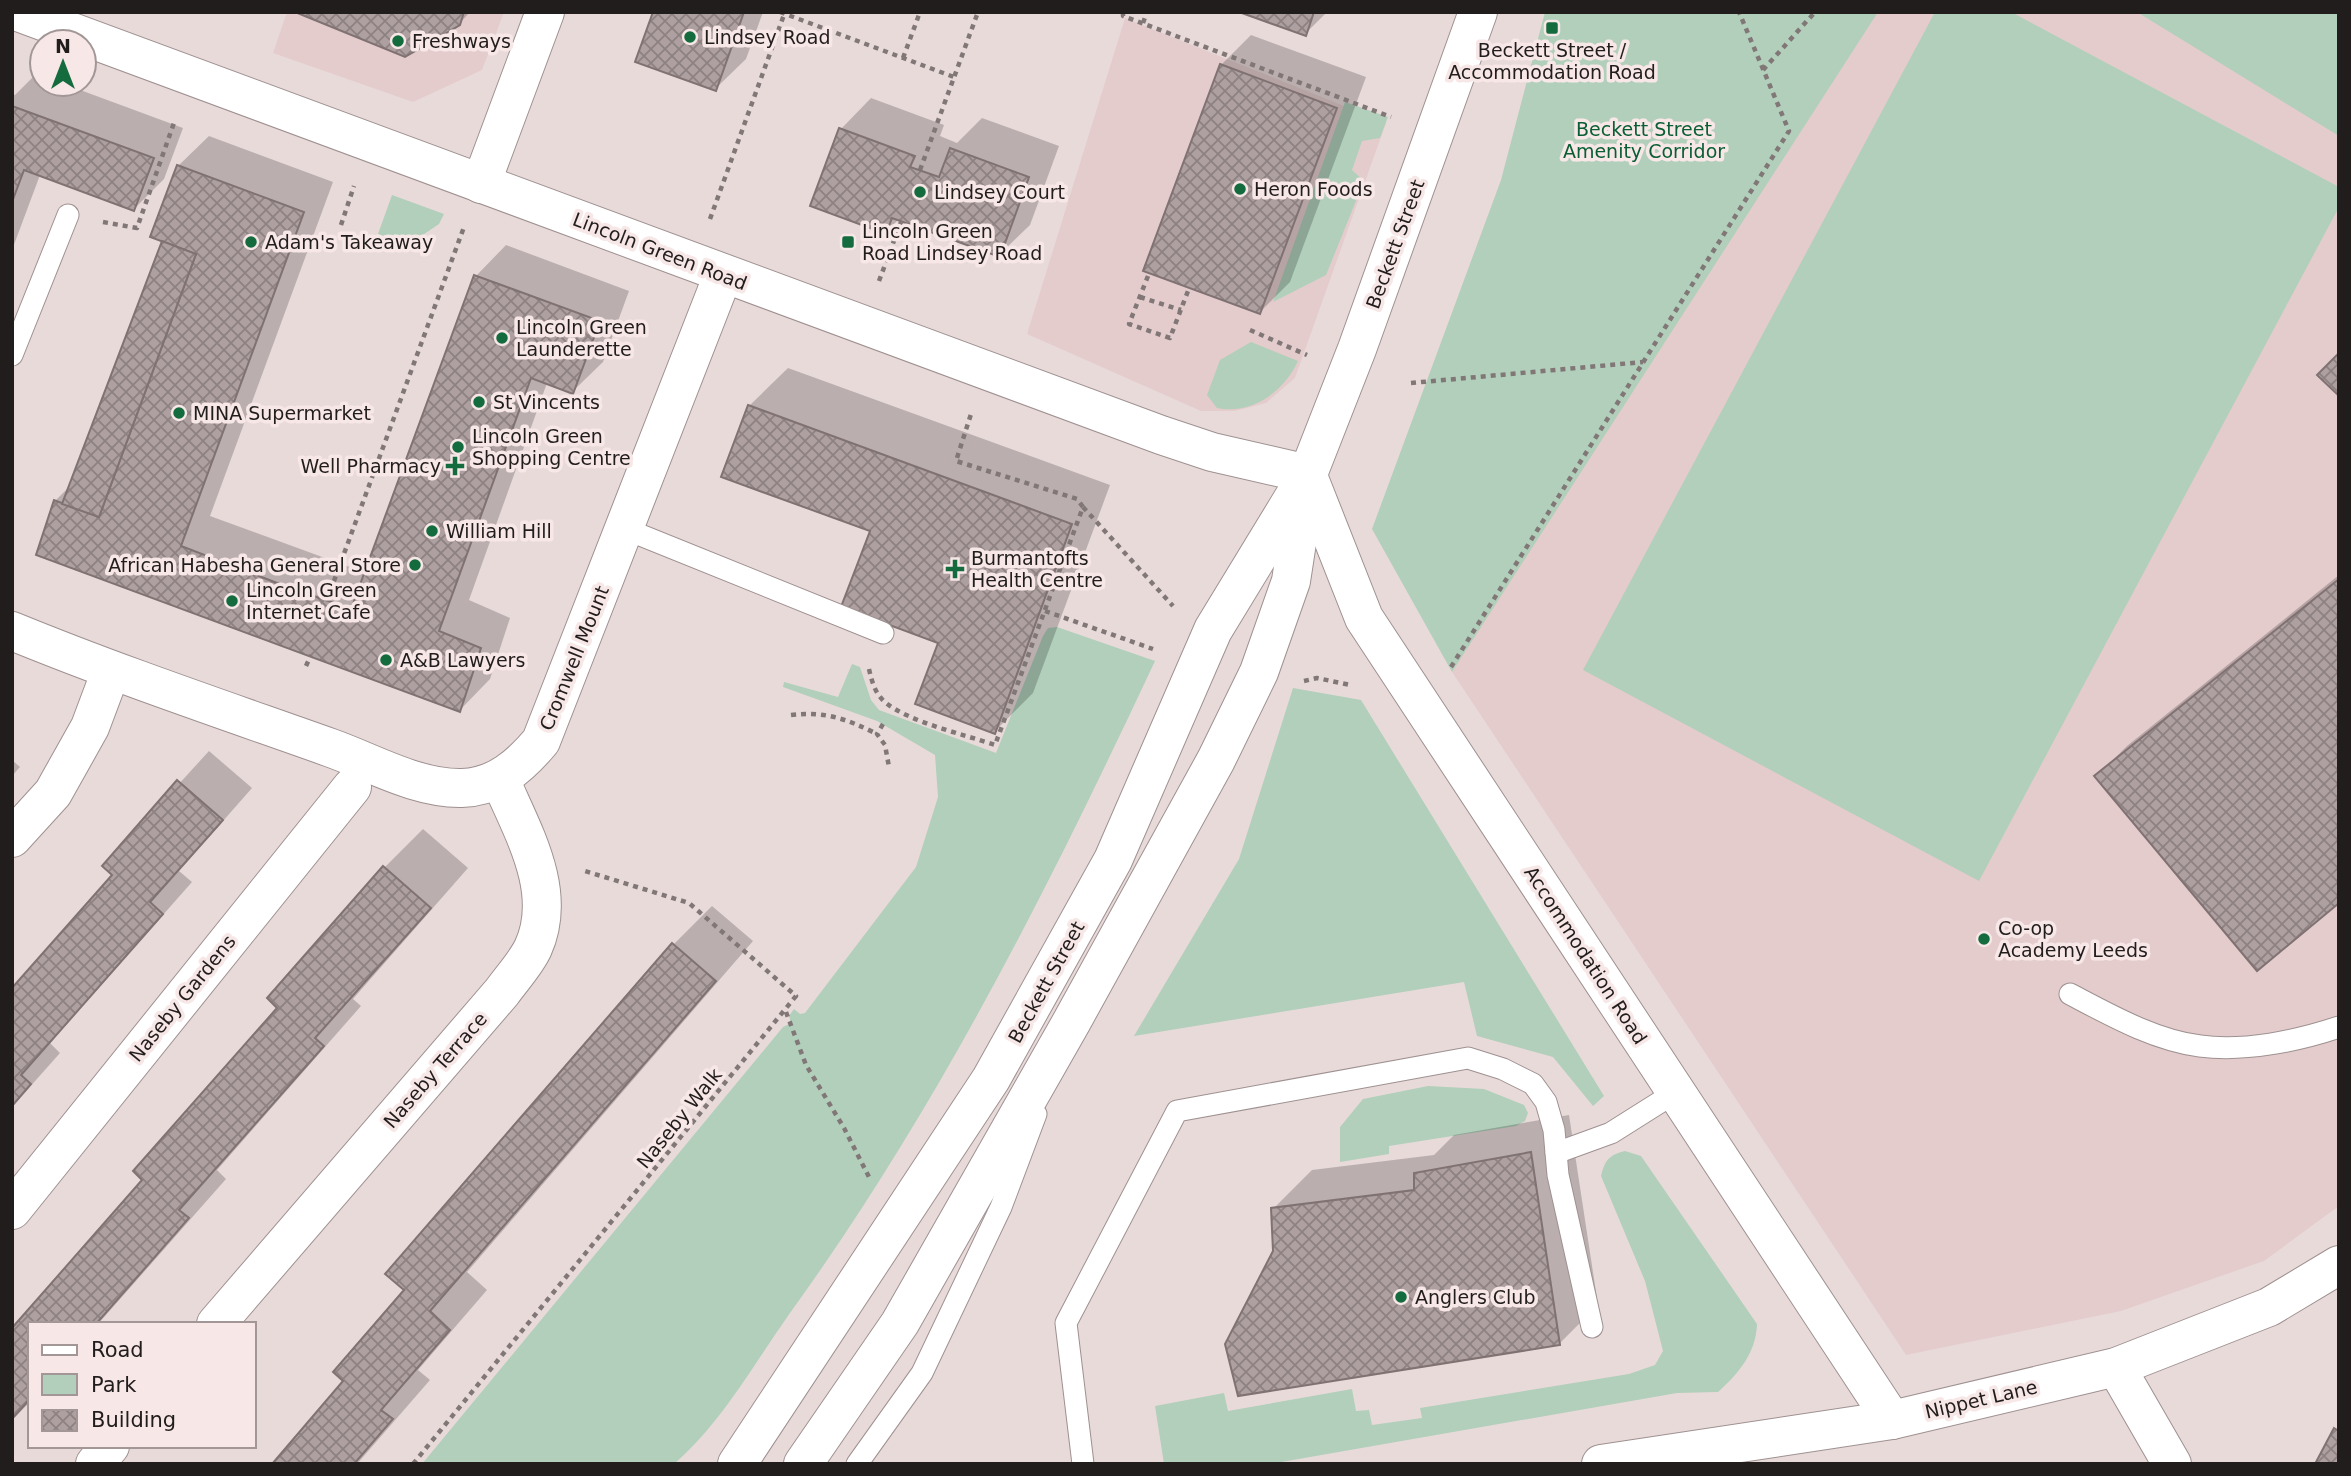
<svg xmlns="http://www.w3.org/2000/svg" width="2351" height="1476" viewBox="0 0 2351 1476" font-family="'DejaVu Sans',sans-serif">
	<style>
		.built { fill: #e4cccd }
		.green { fill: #b1cfba }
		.shadow { fill: #0003 }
		.building { fill: url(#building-cross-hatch); stroke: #807272; stroke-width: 2 }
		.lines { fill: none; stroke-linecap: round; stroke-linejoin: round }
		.lane-casing { stroke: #9f9191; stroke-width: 23 }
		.street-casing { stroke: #9f9191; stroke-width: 40 }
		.secondary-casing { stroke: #9f9191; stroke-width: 40 }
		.path { stroke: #817777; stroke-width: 4.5; stroke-dasharray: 5 5; stroke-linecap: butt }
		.lane { stroke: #fff; stroke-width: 21 }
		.street { stroke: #fff; stroke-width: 38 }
		.secondary { stroke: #fff; stroke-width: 38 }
		.poi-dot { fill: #146b3d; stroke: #f7e7e7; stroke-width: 2.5 }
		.labels { text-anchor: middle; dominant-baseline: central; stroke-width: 7; stroke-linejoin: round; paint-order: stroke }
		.poi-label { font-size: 19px; fill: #221d1d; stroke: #f7e7e7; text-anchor: start }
		.park-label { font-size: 19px; fill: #095e34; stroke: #f7e7e7 }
		.street-label { font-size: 19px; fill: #221d1d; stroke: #f7e7e7 }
	</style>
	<defs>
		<pattern id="building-cross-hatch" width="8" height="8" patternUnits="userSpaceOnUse" patternTransform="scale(1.75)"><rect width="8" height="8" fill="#ae9fa0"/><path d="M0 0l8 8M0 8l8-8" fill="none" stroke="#8d8182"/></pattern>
	</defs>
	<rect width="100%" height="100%" fill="#e9dada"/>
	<g class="built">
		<polygon points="287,12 504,12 482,70 413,102 273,53"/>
		<polygon points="1867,12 2339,12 2339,1206 2264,1261 2121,1311 1906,1355 1452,672 1644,362"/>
		<polygon points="1125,18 1386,123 1295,378 1266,403 1235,411 1201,411 1027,334"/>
	</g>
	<g class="green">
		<polygon points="1545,12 1878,12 1452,672 1372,529 1501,180"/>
		<polygon points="1935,12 2011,12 2339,187 2339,207 1979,881 1583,670"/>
		<polygon points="2137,12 2339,12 2339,136"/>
		<polygon points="1345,102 1388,117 1380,138 1362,141 1352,170 1364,181 1326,275 1273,302"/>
		<polygon points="392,195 444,214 439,224 408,245 378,234"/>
		<path d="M1251 342 1298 361C1284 392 1251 415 1217 408L1207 395 1220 360Z"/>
		<path d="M1057 627 1155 661C1048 889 938 1108 790 1313 753 1365 722 1422 674 1464H422L783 1027 791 1023 789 1016 794 1009 800 1014 805 1013 916 867 938 797 935 755 877 721 783 687 784 682 838 697 852 664 860 667 871 700 879 710 996 753 1043 636 1048 628Z"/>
		<polygon points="1293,688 1361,700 1604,1096 1593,1106 1553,1057 1477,1036 1464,982 1134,1036 1239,859"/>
		<polygon points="1428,1086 1484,1089 1524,1105 1528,1113 1525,1121 1516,1126 1389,1146 1389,1154 1340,1162 1340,1127 1363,1099"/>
		<path d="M1625 1151 1641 1156 1757 1324C1756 1353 1739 1373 1718 1392L1677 1393 1270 1464H1164L1155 1406 1224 1393 1228 1411 1352 1389 1356 1411 1369 1410 1372 1425 1422 1418 1420 1408 1629 1374 1655 1365 1663 1351 1645 1281 1601 1176C1605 1160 1609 1155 1625 1151Z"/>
	</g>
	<g class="shadow">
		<polygon points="470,12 459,24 405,55 296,13"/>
		<polygon points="655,12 763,12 746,59 715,89"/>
		<polygon points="1245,12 1327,12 1305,34"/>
		<polygon points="1251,35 1366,77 1290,282 1260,312 1221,65"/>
		<polygon points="36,74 42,76 42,84 64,84 183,128 164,179 134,209 40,175 12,250 12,94 15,95"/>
		<polygon points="871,98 944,125 940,136 957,143 982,118 1059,146 1030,225 999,255 899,219 886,232 841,129"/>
		<polygon points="209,136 333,182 210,516 366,573 476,276 506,245 629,291 603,362 572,392 547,383 469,600 510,618 490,679 460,710 55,501 71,485 164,240 178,166"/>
		<polygon points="788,368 1110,485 1033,693 994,732 872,530 749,406"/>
		<polygon points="2339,575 2339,901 2097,776 2127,746"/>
		<polygon points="209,751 252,788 179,871 192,882 50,1043 60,1053 12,1107 12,991 114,875 104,866"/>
		<polygon points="12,760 20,767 12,776"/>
		<polygon points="423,829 468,868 353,999 361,1006 217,1170 226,1179 98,1324 30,1324 30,1402 12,1420 12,1331 145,1180 280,1008 269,998 385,867"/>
		<polygon points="712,906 753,941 467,1272 487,1290 418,1370 430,1380 357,1464 274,1464 346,1381 406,1289 674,944"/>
		<polygon points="1569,1115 1598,1305 1559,1344 1274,1251 1273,1209 1312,1170 1434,1155 1454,1135"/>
	</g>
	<g class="building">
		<polygon points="295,12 464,12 460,25 405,57"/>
		<polygon points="653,12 744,12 716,91 635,62"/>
		<polygon points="1239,12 1314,12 1306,36"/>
		<polygon points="1220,64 1337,108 1260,314 1143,271"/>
		<polygon points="12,106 154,158 134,211 24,170 12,202"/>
		<polygon points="839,128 915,156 910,167 939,177 950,148 1029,177 1000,257 892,218 886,234 810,206"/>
		<polygon points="177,165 304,212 181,546 277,583 351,609 474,275 600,321 573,394 531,378 439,631 481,648 460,712 36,555 54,500 99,517 196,254 150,237"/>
		<polygon points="162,241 196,254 99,517 62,504"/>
		<polygon points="2339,353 2339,396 2317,375"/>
		<polygon points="748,405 1072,524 995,734 915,704 938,643 841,607 870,531 721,477"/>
		<polygon points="2339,579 2339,903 2257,971 2094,776"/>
		<polygon points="177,780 223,820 150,902 163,914 21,1075 31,1084 12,1106 12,988 112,875 102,866"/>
		<polygon points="383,866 431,908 315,1038 324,1046 179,1210 189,1218 96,1324 30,1324 30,1399 12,1419 12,1328 142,1180 133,1171 277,1008 267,998"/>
		<polygon points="672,943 716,981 430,1311 450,1330 381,1410 393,1419 354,1464 272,1464 343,1381 333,1372 404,1290 385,1274"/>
		<polygon points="1531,1152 1560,1345 1238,1396 1225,1344 1273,1251 1271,1208 1414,1190 1414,1173"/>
		<polygon points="2334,1428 2339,1431 2339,1464 2315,1464"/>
	</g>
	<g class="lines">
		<g class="lane-casing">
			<g id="lane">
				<polyline points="12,355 68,215"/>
				<polyline points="623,528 883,633"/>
				<path d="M2070 994C2110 1015 2154 1040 2200 1046 2244 1052 2297 1041 2339 1027"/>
				<polyline points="1556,1153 1611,1133 1676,1092"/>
				<polyline points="857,1464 922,1373 1001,1207 1036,1114"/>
				<polyline points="1083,1464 1066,1323 1177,1111 1468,1058 1503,1069 1533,1084 1546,1102 1554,1130 1558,1175 1592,1327"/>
			</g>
		</g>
		<g class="street-casing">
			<g id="street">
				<polyline points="481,184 545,12"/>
				<path d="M12 631C117 674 224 710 331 748 373 763 417 789 462 788 497 787 521 765 541 741L723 275"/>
				<polyline points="12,838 53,793 90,727 111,671"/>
				<polyline points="12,1210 352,787"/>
				<path d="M216 1324 502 992C512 978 526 963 533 948 559 891 522 831 500 779"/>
				<polyline points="2116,1367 2172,1464"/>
				<polyline points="95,1464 110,1446"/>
			</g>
		</g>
		<g class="secondary-casing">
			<g id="secondary">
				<polyline points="18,12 1161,435 1212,452 1308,474"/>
				<polyline points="1308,476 1364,618 1892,1420"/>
				<polyline points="737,1464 991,1079 1113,860 1213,630 1308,474 1357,349 1478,12"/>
				<polyline points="803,1464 900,1323 1072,1021 1216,760 1259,672 1291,581 1305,490"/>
				<polyline points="1601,1464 1892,1420 2116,1367 2269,1307 2339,1265"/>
			</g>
		</g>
		<g class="path">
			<polyline points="780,12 954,77"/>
			<polyline points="1123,12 1123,16 1391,117"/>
			<polyline points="1143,23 1147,12"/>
			<polyline points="903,58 920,12"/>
			<polyline points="1763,70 1815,12"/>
			<polyline points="920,170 978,12"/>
			<polyline points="710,219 785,12"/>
			<polyline points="103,222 137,228 175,120"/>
			<polyline points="341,225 354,186"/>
			<polyline points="1148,276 1129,324 1170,338 1188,291"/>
			<polyline points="879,281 901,222"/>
			<polyline points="1140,297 1181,310"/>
			<polyline points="1250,330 1307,355"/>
			<polyline points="1411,383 1643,362"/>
			<polyline points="1083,507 1173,606"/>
			<polyline points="327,600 464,227"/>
			<polyline points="1045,611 1153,649"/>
			<polyline points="306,666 311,655"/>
			<polyline points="1451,667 1789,131 1739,12"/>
			<path d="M869 669C872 682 875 694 886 703 912 723 963 734 995 745L1083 507 1077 499 956 461 971 414"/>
			<polyline points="1304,681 1317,678 1350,685"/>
			<path d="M791 715C825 711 847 719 877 734"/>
			<polyline points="883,724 877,734 885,745 889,767"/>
			<polyline points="786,1012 806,1065 844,1128 870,1179"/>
			<polyline points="413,1464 796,996 689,903 585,871"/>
		</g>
		<use href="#lane" class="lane"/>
		<use href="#street" class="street"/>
		<use href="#secondary" class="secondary"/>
	</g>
	<g class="poi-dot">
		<rect x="1545" y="21" width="14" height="14" rx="3.5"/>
		<circle cx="690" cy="37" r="7"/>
		<circle cx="398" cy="41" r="7"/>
		<circle cx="1240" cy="189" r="7"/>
		<circle cx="920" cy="192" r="7"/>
		<circle cx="251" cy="242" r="7"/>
		<rect x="841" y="235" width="14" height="14" rx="3.5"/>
		<circle cx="502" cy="338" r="7"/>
		<circle cx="479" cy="402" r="7"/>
		<circle cx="179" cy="413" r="7"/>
		<circle cx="458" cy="447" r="7"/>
		<path d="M451.5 455.5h7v7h7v7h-7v7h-7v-7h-7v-7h7z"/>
		<circle cx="432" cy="531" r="7"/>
		<circle cx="415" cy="565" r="7"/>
		<path d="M951.5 558.5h7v7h7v7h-7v7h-7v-7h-7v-7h7z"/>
		<circle cx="232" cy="601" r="7"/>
		<circle cx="386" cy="660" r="7"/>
		<circle cx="1984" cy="939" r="7"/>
		<circle cx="1401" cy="1297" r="7"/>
	</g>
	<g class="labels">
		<g class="poi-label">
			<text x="704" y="37">Lindsey Road</text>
			<text x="412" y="41">Freshways</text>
			<text x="1552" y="50" text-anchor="middle">Beckett Street /<tspan x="1552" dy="22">Accommodation Road</tspan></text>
			<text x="1254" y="189">Heron Foods</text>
			<text x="934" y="192">Lindsey Court</text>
			<text x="862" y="231">Lincoln Green<tspan x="862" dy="22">Road Lindsey Road</tspan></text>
			<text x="265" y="242">Adam's Takeaway</text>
			<text x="516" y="327">Lincoln Green<tspan x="516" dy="22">Launderette</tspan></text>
			<text x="493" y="402">St Vincents</text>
			<text x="193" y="413">MINA Supermarket</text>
			<text x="472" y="436">Lincoln Green<tspan x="472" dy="22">Shopping Centre</tspan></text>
			<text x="441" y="466" text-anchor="end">Well Pharmacy</text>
			<text x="446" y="531">William Hill</text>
			<text x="971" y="558">Burmantofts<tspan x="971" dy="22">Health Centre</tspan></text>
			<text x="401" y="565" text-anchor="end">African Habesha General Store</text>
			<text x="246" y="590">Lincoln Green<tspan x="246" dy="22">Internet Cafe</tspan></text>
			<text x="400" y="660">A&amp;B Lawyers</text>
			<text x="1998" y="928">Co-op<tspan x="1998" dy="22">Academy Leeds</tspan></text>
			<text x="1415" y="1297">Anglers Club</text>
		</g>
		<g class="park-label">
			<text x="1644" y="129">Beckett Street<tspan x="1644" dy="22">Amenity Corridor</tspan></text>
		</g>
		<g class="street-label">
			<text transform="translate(1395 244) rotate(-70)">Beckett Street</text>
			<text transform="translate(660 251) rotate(21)">Lincoln Green Road</text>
			<text transform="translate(574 658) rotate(-68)">Cromwell Mount</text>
			<text transform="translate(1586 955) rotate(57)">Accommodation Road</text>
			<text transform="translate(1046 982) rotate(-61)">Beckett Street</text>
			<text transform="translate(182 998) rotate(-51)">Naseby Gardens</text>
			<text transform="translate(435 1070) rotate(-49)">Naseby Terrace</text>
			<text transform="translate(679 1118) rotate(-51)">Naseby Walk</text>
			<text transform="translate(1981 1399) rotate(-13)">Nippet Lane</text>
		</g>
	</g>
	<rect width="2351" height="1476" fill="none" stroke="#221d1d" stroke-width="28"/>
	<rect x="28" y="1322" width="228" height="126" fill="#f7e7e7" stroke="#a29696" stroke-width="2"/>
	<rect x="42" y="1345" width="35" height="10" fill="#ffffff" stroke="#a29696" stroke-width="2"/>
	<text x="91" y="1357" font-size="21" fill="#221d1d">Road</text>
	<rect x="42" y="1374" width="35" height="21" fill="#b1cfba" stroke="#a29696" stroke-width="2"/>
	<text x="91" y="1392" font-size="21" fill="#221d1d">Park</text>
	<rect x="42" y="1410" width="35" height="21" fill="url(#building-cross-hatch)" stroke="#a29696" stroke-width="2"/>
	<text x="91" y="1427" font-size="21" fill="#221d1d">Building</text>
	<g transform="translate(63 63)"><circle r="33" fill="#f7e7e7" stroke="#a29696" stroke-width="2"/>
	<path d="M0-5L12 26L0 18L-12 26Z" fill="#146b3d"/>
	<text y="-10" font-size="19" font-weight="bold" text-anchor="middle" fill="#221d1d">N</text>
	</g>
</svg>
